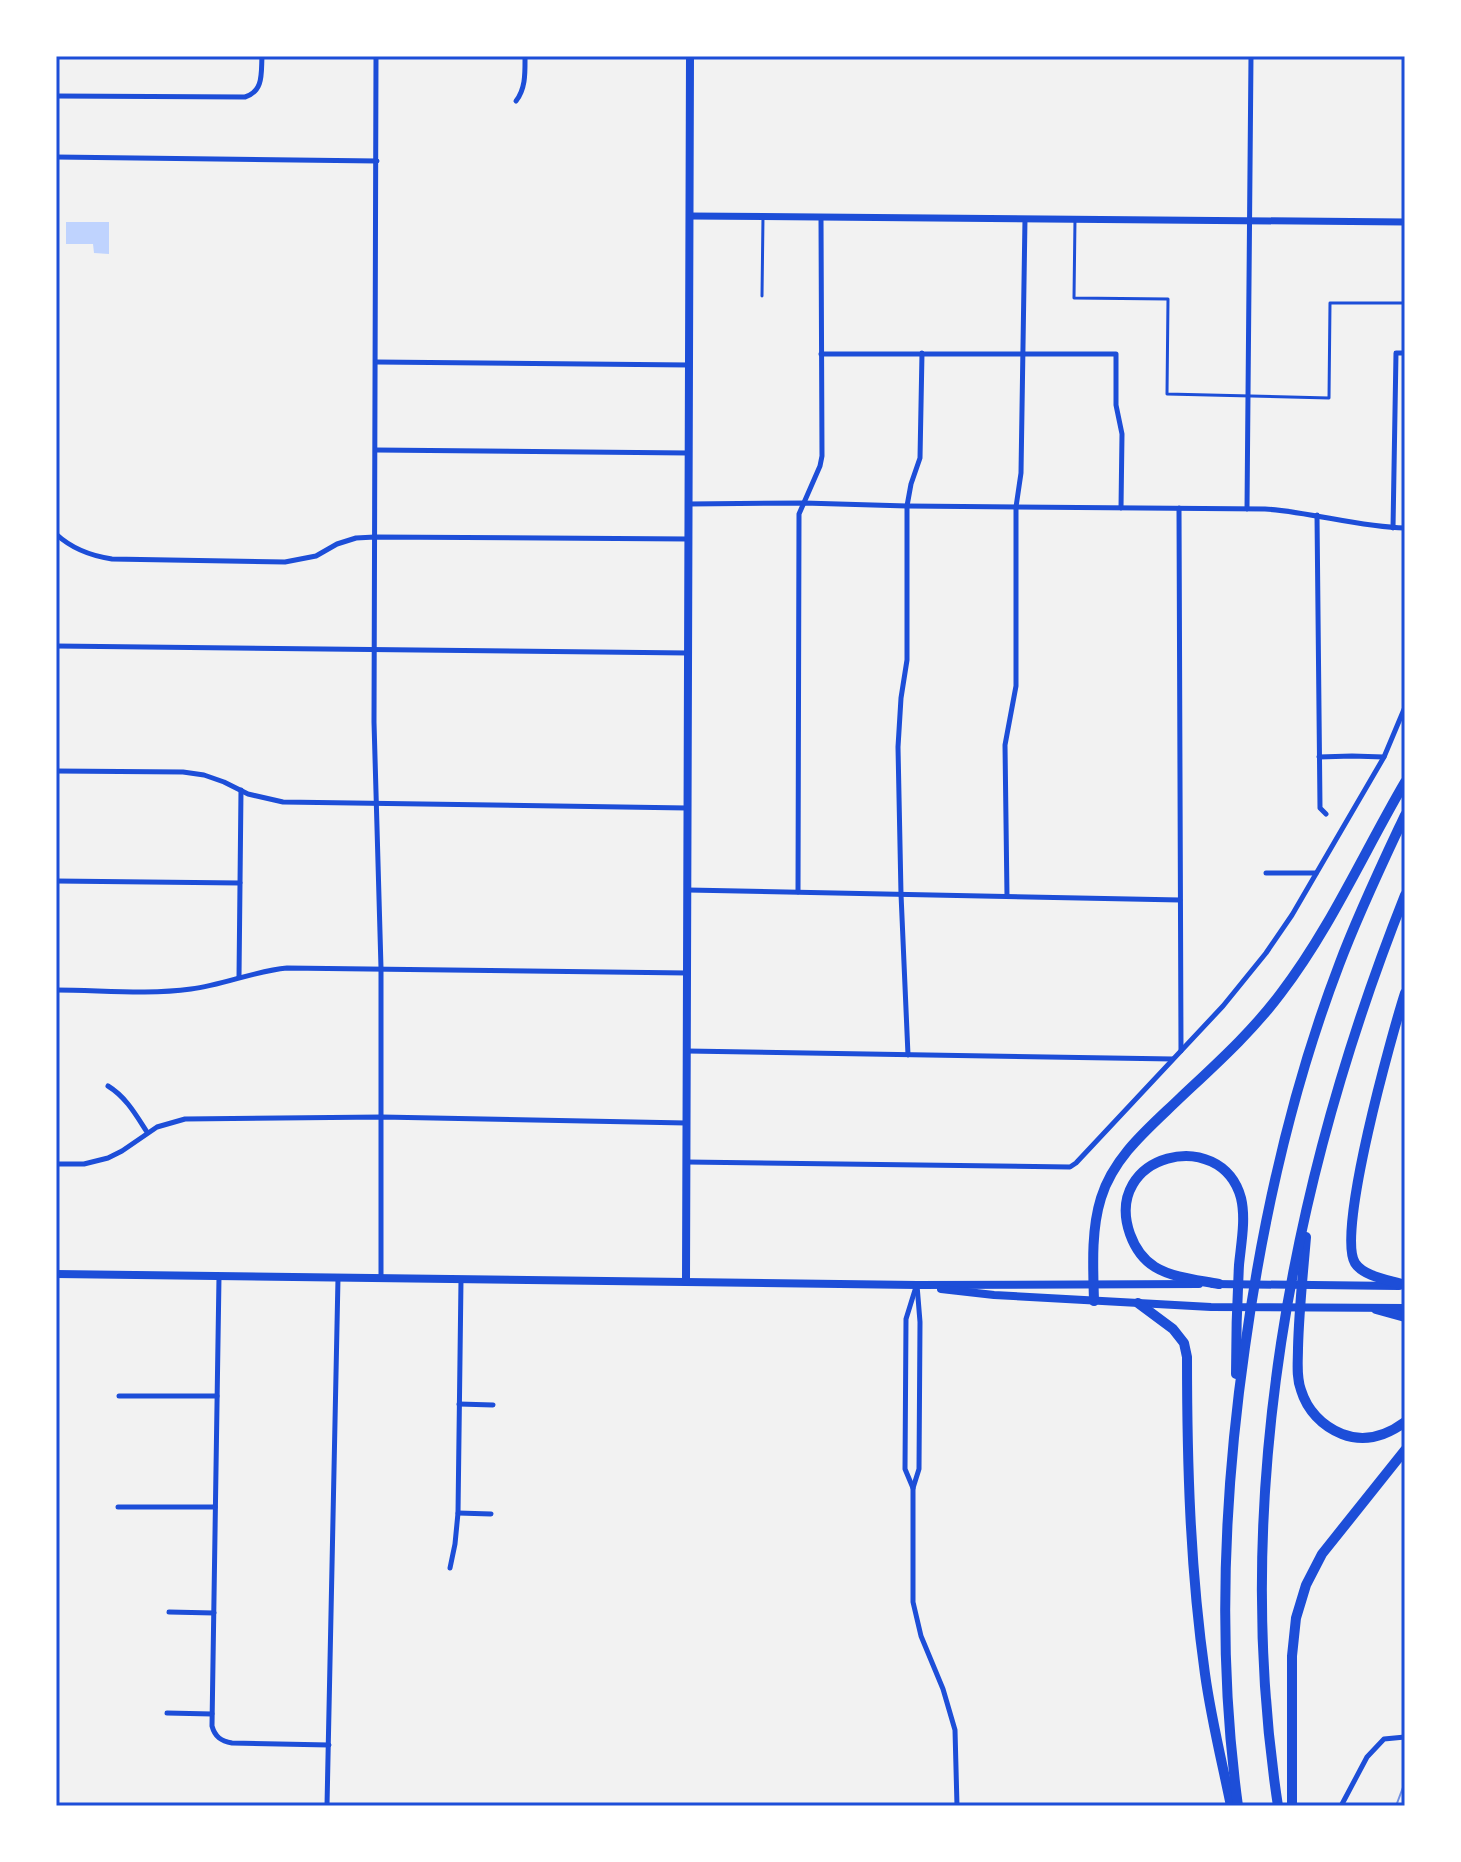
<svg xmlns="http://www.w3.org/2000/svg" width="1461" height="1862" viewBox="0 0 1461 1862" font-family="'IBM Plex Serif',serif">
	<style>
		.water { fill: #bfd3fe }
		.lines { fill: none; stroke-linecap: round; stroke-linejoin: round }
		.service { stroke: #1d4ed8; stroke-width: 3 }
		.minor { stroke: #1d4ed8; stroke-width: 5 }
		.tertiary { stroke: #1d4ed8; stroke-width: 7 }
		.secondary { stroke: #1d4ed8; stroke-width: 8 }
		.motorway { stroke: #1d4ed8; stroke-width: 10 }
		.tram { stroke: #7290e2; stroke-width: 2 }
		.neatline { fill: none; stroke: #1d4ed8; stroke-width: 3 }
	</style>
	<rect width="100%" height="100%" fill="#f2f2f2"/>
	<polygon class="water" points="66,222 109,222 109,254 94,253 93,244 66,244"/>
	<g class="lines">
		<g class="service">
			<polyline points="1075,219 1074,298 1168,299 1167,394 1329,398 1330,303 1405,303"/>
			<polyline points="762,296 763,217"/>
		</g>
		<g class="minor">
			<polyline points="376,56 374,722 381,968 381,1278"/>
			<path d="M56 96 245 97C264 91 261 73 262 56"/>
			<path d="M516 101C526 88 525 72 525 56"/>
			<polyline points="56,157 377,161"/>
			<polyline points="821,354 1116,354 1116,405 1122,434 1121,508"/>
			<polyline points="376,362 689,365"/>
			<polyline points="376,450 688,453"/>
			<path d="M689 504 804 503 907 506 1265 509C1312 512 1358 527 1405 528"/>
			<polyline points="1179,508 1181,1051"/>
			<polyline points="1247,509 1251,56"/>
			<polyline points="1317,515 1320,808 1326,814"/>
			<polyline points="1393,528 1396,353 1405,353"/>
			<path d="M56 534C71 548 92 556 112 559L285 562 316 556 337 544 356 538 375 537 688 539"/>
			<polyline points="56,646 688,653"/>
			<polyline points="1319,757 1352,756 1384,757"/>
			<polyline points="56,771 183,772 204,775 224,782 248,794 283,802 687,808"/>
			<polyline points="1266,873 1316,873"/>
			<polyline points="56,881 240,883"/>
			<polyline points="688,890 1180,900"/>
			<polyline points="798,892 799,514 820,466 822,456 821,218"/>
			<polyline points="1007,896 1005,745 1016,686 1016,507 1021,473 1025,219"/>
			<polyline points="239,977 241,790"/>
			<path d="M56 990C100 990 147 995 191 989 224 985 254 971 287 968L687 973"/>
			<polyline points="687,1051 1173,1059"/>
			<polyline points="908,1055 901,894 898,747 901,698 907,660 907,506 911,484 920,458 922,353"/>
			<path d="M108 1086C126 1097 136 1115 147 1132"/>
			<polyline points="687,1162 1070,1167 1076,1163 1223,1006 1266,953 1292,915 1384,757 1405,707"/>
			<polyline points="56,1164 84,1164 108,1158 122,1151 157,1127 185,1119 382,1117 686,1123"/>
			<path d="M219 1277 212 1726C215 1737 221 1741 232 1743L329 1745"/>
			<polyline points="917,1285 920,1322 919,1469 913,1488 913,1602 921,1636 943,1689 955,1730 957,1806"/>
			<polyline points="119,1396 217,1396"/>
			<polyline points="459,1404 493,1405"/>
			<polyline points="913,1488 905,1469 906,1319 915,1290"/>
			<polyline points="118,1507 215,1507"/>
			<polyline points="458,1513 491,1514"/>
			<polyline points="450,1568 455,1544 458,1513 461,1280"/>
			<polyline points="169,1612 214,1613"/>
			<polyline points="167,1713 212,1714"/>
			<polyline points="327,1806 338,1278"/>
			<polyline points="1341,1806 1367,1757 1384,1739 1405,1737"/>
		</g>
		<polyline class="tertiary" points="690,216 1405,222"/>
		<g class="secondary">
			<polyline points="56,1274 917,1285 1199,1284"/>
			<polyline points="686,1281 690,56"/>
			<polyline points="1213,1284 1399,1286"/>
			<polyline points="941,1289 994,1295 1211,1307 1405,1308"/>
		</g>
		<g class="motorway">
			<path d="M1405 993C1392 1034 1336 1233 1355 1263 1364 1277 1390 1280 1405 1285"/>
			<path d="M1306 1237C1303 1273 1299 1310 1298 1348 1298 1362 1296 1377 1301 1390 1307 1410 1322 1426 1342 1434 1365 1443 1386 1436 1405 1422"/>
			<path d="M1219 1284C1199 1280 1173 1278 1155 1267 1142 1259 1135 1248 1130 1234 1102 1154 1221 1125 1241 1198 1246 1219 1241 1244 1239 1265 1237 1301 1236 1338 1236 1374"/>
			<path d="M1094 1301C1093 1267 1091 1230 1101 1198 1114 1156 1149 1128 1180 1098 1215 1065 1252 1032 1281 993 1330 929 1364 852 1405 782"/>
			<path d="M1138 1303 1173 1329 1184 1343 1187 1357C1187 1463 1190 1568 1205 1674 1211 1718 1222 1762 1231 1806"/>
			<polyline points="1376,1309 1405,1317"/>
			<path d="M1238 1806C1217 1652 1223 1500 1245 1347 1263 1217 1292 1088 1339 965 1358 914 1382 864 1405 815"/>
			<path d="M1278 1806C1231 1498 1291 1182 1405 895"/>
			<polyline points="1292,1806 1292,1656 1296,1618 1306,1585 1322,1554 1405,1450"/>
		</g>
		<polyline class="tram" points="1396,1806 1405,1782"/>
	</g>
	<rect width="1461" height="1862" fill="none" stroke="#ffffff" stroke-width="116"/>
	<rect x="58" y="58" width="1345" height="1746" class="neatline"/>
</svg>
